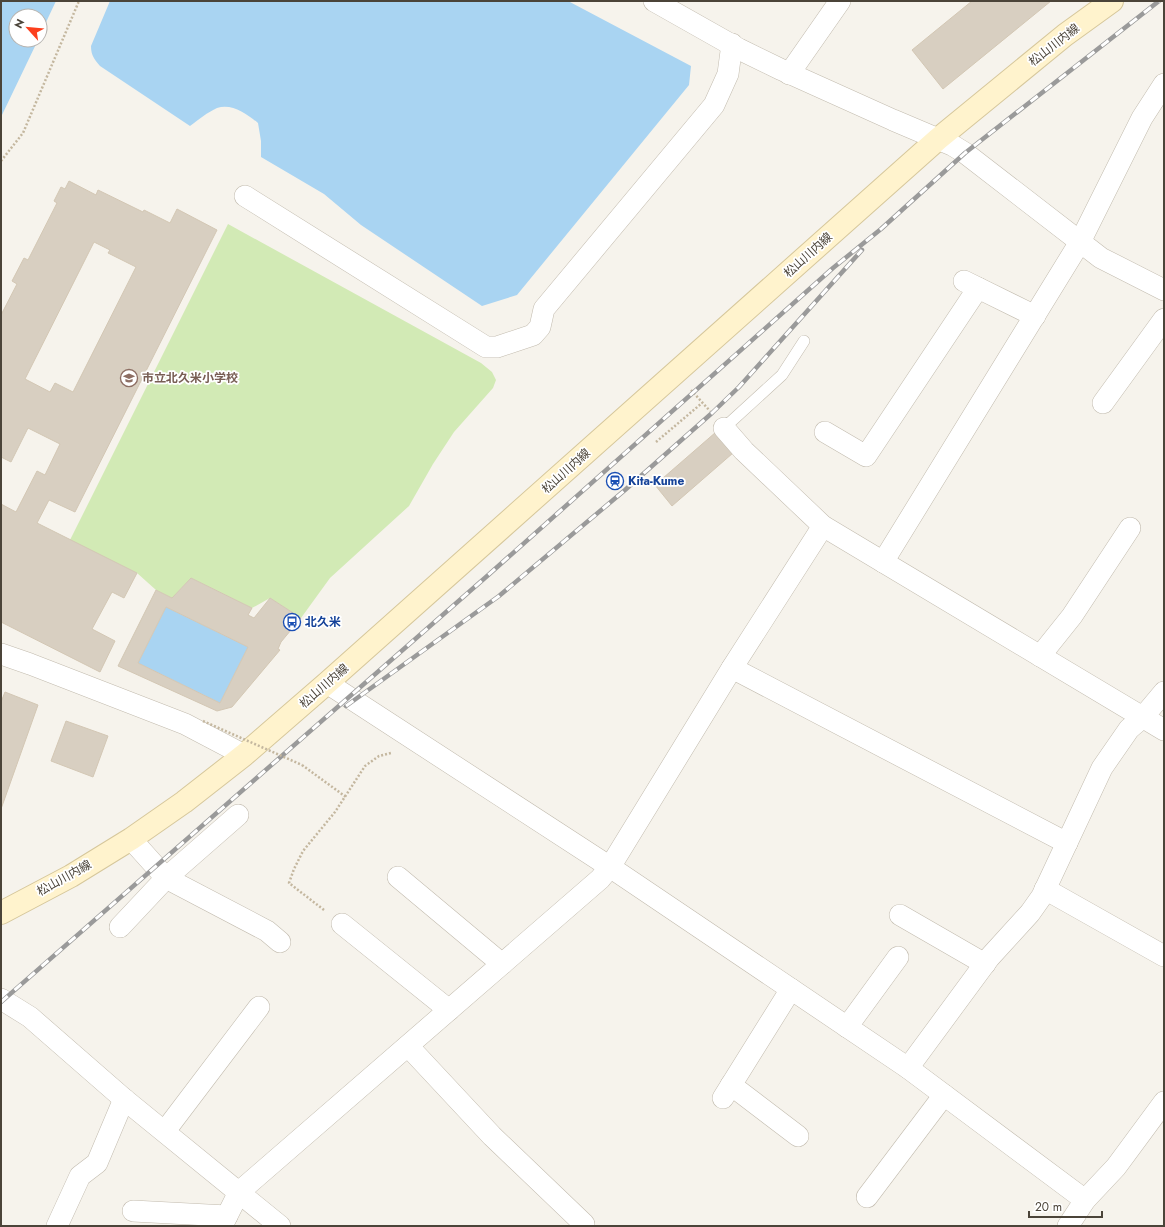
<svg xmlns="http://www.w3.org/2000/svg" width="1165" height="1227" viewBox="0 0 1165 1227" font-family="Jost,'Noto Sans JP',sans-serif">
	<style>
		.pitch { fill: #d2eab5 }
		.water { fill: #a9d4f2 }
		.building { fill: #d8cfc1; stroke: #d3c7b4; fill-rule: evenodd }
		.lines { fill: none; stroke-linecap: round; stroke-linejoin: round }
		.service-casing { stroke: #c2bbae; stroke-width: 12 }
		.minor-casing { stroke: #c2bbae; stroke-width: 22 }
		.secondary-casing { stroke: #d6c79b; stroke-width: 24 }
		.path { stroke: #c4b79f; stroke-width: 2.5; stroke-dasharray: 2 2; stroke-linecap: butt }
		.service { stroke: #fff; stroke-width: 11 }
		.minor { stroke: #fff; stroke-width: 21 }
		.secondary { stroke: #fff3cd; stroke-width: 22 }
		.rail-casing { stroke: #9a9a9a; stroke-width: 4.5 }
		.rail { stroke: #fff; stroke-width: 3; stroke-dasharray: 9; stroke-linecap: butt }
		.path-bridge { stroke: #c4b79f; stroke-width: 2.5; stroke-dasharray: 2 2; stroke-linecap: butt }
		.labels { text-anchor: middle; dominant-baseline: central; stroke-width: 3.5; stroke-linejoin: round; paint-order: stroke }
		.street-label { font-size: 12px; fill: #4b4439; stroke: #fff }
		.education-label { font-size: 12px; font-weight: bold; fill: #785e54; stroke: #fff; text-anchor: start }
		.transit-label { font-size: 12px; font-weight: bold; fill: #164399; stroke: #fff; text-anchor: start }
	</style>
	<rect width="100%" height="100%" fill="#f6f3ec"/>
	<polygon class="pitch" points="228,224 481,363 492,372 496,380 493,388 454,432 433,464 409,506 330,578 301,618 270,598 252,608 191,578 172,598 156,590 137,573 70,540"/>
	<g class="water">
		<polygon points="1,1 56,1 40,35 40,16 16,16 16,40 38,40 1,117"/>
		<path d="M110 1H568L691 66 689 85 517 295 482 306 361 225 324 194 261 157V141L258 123C247 114 232 103 217 108 208 112 198 120 190 126L100 66C94 59 91 55 91 46Z"/>
		<polygon points="166,607 248,647 220,703 138,663"/>
	</g>
	<g class="building">
		<polygon points="972,1 1051,1 943,89 912,50"/>
		<path d="M69 181 96 195 98 190 143 212 144 210 170 223 177 209 217 230 75 512 49 500 37 523 137 573 124 598 112 592 92 629 115 641 100 672 1 622V504L16 512 37 471 45 475 60 444 28 428 11 462 1 457V315L17 284 12 281 24 258 28 260 57 203 54 201 61 187 65 189ZM94 242 110 250 108 253 136 267 73 392 55 383 50 392 25 379Z"/>
		<polygon points="716,432 733,453 672,506 655,485"/>
		<path d="M191 578 252 608 248 615 254 618 270 598 301 618 281 642 278 649 280 650 232 707 217 711 118 666 156 590 172 598ZM166 607 248 647 220 703 138 663Z"/>
		<polygon points="5,692 38,705 1,809 1,702"/>
		<polygon points="66,721 108,736 93,777 51,761"/>
	</g>
	<g class="lines">
		<g class="service-casing">
			<polyline id="service" points="724,428 782,375 804,341"/>
		</g>
		<g class="minor-casing">
			<g id="minor">
				<polyline points="654,1 739,49 782,70 893,120 952,145 965,153 1101,258 1164,290"/>
				<polyline points="789,74 840,1"/>
				<polyline points="245,196 486,347 497,347 533,335 540,327 544,309 714,105 728,74 732,44"/>
				<polyline points="964,281 1035,316"/>
				<polyline points="1103,403 1164,319"/>
				<polyline points="724,428 744,451 823,526 1164,730"/>
				<polyline points="825,432 866,456 978,288"/>
				<polyline points="883,562 1080,242 1142,118 1164,84"/>
				<polyline points="1,654 30,664 185,724 244,755"/>
				<polyline points="1040,656 1072,616 1130,528"/>
				<polyline points="732,668 1067,843"/>
				<polyline points="327,683 610,867 908,1068 1085,1200"/>
				<polyline points="131,839 166,878 267,931 280,942"/>
				<polyline points="398,877 502,964"/>
				<polyline points="1045,889 1164,956"/>
				<polyline points="900,915 985,964"/>
				<polyline points="342,924 449,1010"/>
				<polyline points="120,927 166,878 238,815"/>
				<polyline points="1,999 30,1017 124,1099 280,1226"/>
				<polyline points="847,1027 898,957"/>
				<polyline points="408,1046 492,1136 584,1224"/>
				<polyline points="908,1068 989,958 1030,913 1042,896 1102,768 1129,729 1143,717 1164,692"/>
				<polyline points="731,1085 798,1136"/>
				<polyline points="723,1098 791,989"/>
				<polyline points="165,1131 259,1007"/>
				<polyline points="867,1197 944,1095"/>
				<polyline points="133,1211 227,1216"/>
				<polyline points="57,1226 80,1176 97,1163 124,1099"/>
				<polyline points="222,1226 239,1192 600,879 610,867 732,668 823,526"/>
				<polyline points="1068,1226 1085,1200 1116,1167 1164,1102"/>
			</g>
		</g>
		<g class="secondary-casing">
			<polyline id="secondary" points="1,913 71,876 131,839 184,802 244,755 327,683 938,139 1065,35 1112,1"/>
		</g>
		<g class="path">
			<polyline points="1,161 23,133 79,1"/>
			<polyline points="691,390 710,411"/>
			<polyline points="656,442 702,403"/>
			<polyline points="302,765 346,797"/>
			<polyline points="324,910 289,883 294,869 303,851 335,812 365,766 379,756 391,753"/>
		</g>
		<use href="#service" class="service"/>
		<use href="#minor" class="minor"/>
		<use href="#secondary" class="secondary"/>
		<g class="rail-casing">
			<g id="rail">
				<polyline points="346,706 499,596 625,490 712,413 739,387 862,250"/>
				<polyline points="1,1002 486,577 833,268 881,229 965,153 1159,1"/>
			</g>
		</g>
		<use href="#rail" class="rail"/>
		<polyline class="path-bridge" points="203,721 302,765"/>
	</g>
	<defs>
		<g id="school-ring" transform="scale(0.9)"><circle r="9.5" fill="#fff" stroke="#8d6e63" stroke-width="1.5"/><path d="M0-5L7-2L0 1L-7-2ZM-4 1L0 2.5L4 1V4Q0 6-4 4Z" fill="#8d6e63"/></g>
		<g id="station-ring" transform="scale(0.9)"><circle r="9.5" fill="#fff" stroke="#1a4fb4" stroke-width="1.5"/><path d="M-3-6H3Q5-6 5-4V2Q5 4 3 4L4.5 6H3L1.5 4h-3L-3 6H-4.5L-3 4Q-5 4-5 2V-4Q-5-6-3-6ZM-3.5-4v3h7v-3ZM-3.5 1v1.5H-2V1ZM2 1v1.5H3.5V1Z" fill="#1a4fb4"/></g>
		<g id="bus-ring" transform="scale(0.9)"><circle r="9.5" fill="#fff" stroke="#1a4fb4" stroke-width="1.5"/><path d="M-5-6H5V4H4V6H2V4H-2V6H-4V4H-5ZM-3.5-4V0h7V-4ZM-3.5 1.2v1.5H-2V1.2ZM2 1.2v1.5H3.5V1.2Z" fill="#1a4fb4"/></g>
	</defs>
	<g fill-rule="evenodd">
		<use href="#school-ring" x="129" y="378"/>
		<use href="#station-ring" x="615" y="481"/>
		<use href="#bus-ring" x="292" y="622"/>
	</g>
	<g class="labels">
		<g class="street-label">
			<text transform="translate(1054 45) rotate(-38)">松山川内線</text>
			<text transform="translate(808 255) rotate(-42)">松山川内線</text>
			<text transform="translate(566 471) rotate(-42)">松山川内線</text>
			<text transform="translate(324 686) rotate(-41)">松山川内線</text>
			<text transform="translate(64 878) rotate(-29)">松山川内線</text>
		</g>
		<g class="education-label">
			<text x="142" y="378">市立北久米小学校</text>
		</g>
		<g class="transit-label">
			<text x="628" y="481">Kita-Kume</text>
			<text x="305" y="622">北久米</text>
		</g>
	</g>
	<rect width="1165" height="1227" fill="none" stroke="#4b4439" stroke-width="4"/>
	<g transform="translate(28 28) rotate(297)"><circle r="19" fill="#ffffff" stroke="#b7b4b0"/>
	<path d="M0-3L7 15L0 10L-7 15Z" fill="#fc3f1d"/>
	<text y="-6" font-size="11" font-weight="bold" text-anchor="middle" fill="#4b4439">N</text>
	</g>
	<path d="M1029 1211v6h73v-6" fill="none" stroke="#4b4439" stroke-width="2"/>
	<text x="1035" y="1211" font-size="12" fill="#4b4439" stroke="#ffffff" stroke-width="3" paint-order="stroke">20 m</text>
</svg>
